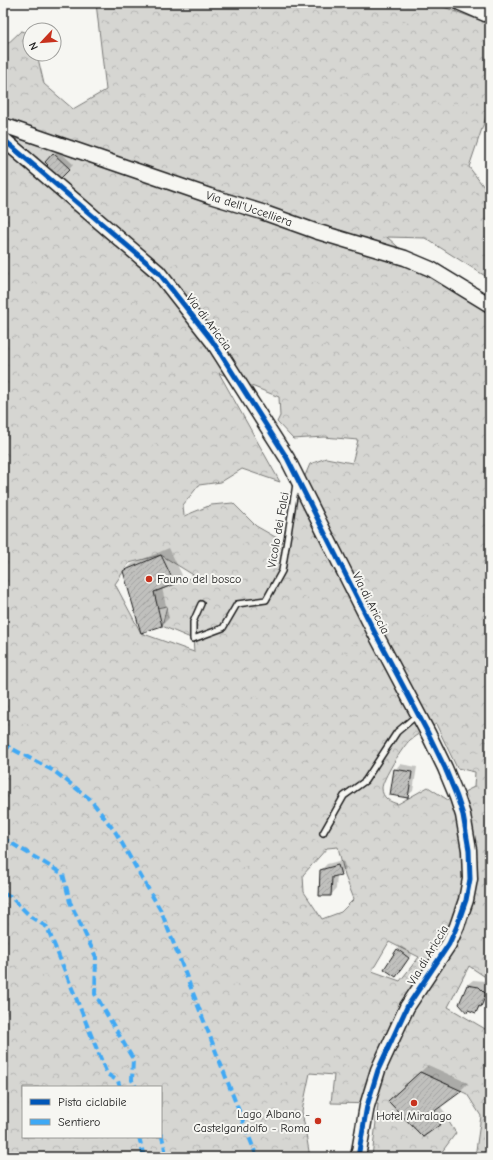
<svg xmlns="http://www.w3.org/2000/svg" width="493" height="1160" viewBox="0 0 493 1160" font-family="'Comic Neue',sans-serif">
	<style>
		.forest { fill: url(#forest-crowns); stroke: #797977; fill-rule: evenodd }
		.shadow { fill: #0003 }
		.building { fill: url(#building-hatch); stroke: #1c1c1c }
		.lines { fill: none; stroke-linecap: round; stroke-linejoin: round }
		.lane-casing { stroke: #1c1c1c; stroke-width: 8 }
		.secondary-casing { stroke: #1c1c1c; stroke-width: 17 }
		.lane { stroke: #f6f6f2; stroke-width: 5 }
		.secondary { stroke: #f6f6f2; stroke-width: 14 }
		.quiet { stroke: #3fa9f5; stroke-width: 4; stroke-dasharray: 8 4; stroke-linecap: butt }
		.cycleway-casing { stroke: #f6f6f2; stroke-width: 8 }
		.cycleway { stroke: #0057b8; stroke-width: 5 }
		.poi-dot { fill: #c8321e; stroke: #f6f6f2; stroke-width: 1.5 }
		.labels { text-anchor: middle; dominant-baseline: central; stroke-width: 4; stroke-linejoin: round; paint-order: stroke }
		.street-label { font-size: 12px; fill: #1c1c1c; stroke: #f6f6f2 }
		.poi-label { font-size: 12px; fill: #1c1c1c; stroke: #f6f6f2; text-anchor: start }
	</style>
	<defs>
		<pattern id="forest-crowns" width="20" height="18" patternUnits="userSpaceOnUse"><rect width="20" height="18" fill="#d6d6d2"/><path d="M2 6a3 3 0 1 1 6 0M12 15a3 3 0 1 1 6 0" fill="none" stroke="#b7b7b4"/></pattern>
		<pattern id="building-hatch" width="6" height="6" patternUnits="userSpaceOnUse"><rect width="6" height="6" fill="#c0c0bd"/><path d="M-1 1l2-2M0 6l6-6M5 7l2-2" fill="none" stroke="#a4a4a2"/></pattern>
	</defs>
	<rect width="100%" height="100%" fill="#f6f6f2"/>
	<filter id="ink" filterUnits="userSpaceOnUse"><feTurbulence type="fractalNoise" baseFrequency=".025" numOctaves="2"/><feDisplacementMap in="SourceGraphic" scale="8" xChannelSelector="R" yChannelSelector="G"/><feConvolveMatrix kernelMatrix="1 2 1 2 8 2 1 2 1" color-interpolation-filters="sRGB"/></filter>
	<g filter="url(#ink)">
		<path class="forest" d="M96 3H433L490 24V105L469 167 490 195V279L425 238 387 237 426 272 490 313V980L469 966 448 1007 487 1030 490 1026V1157H475L481 1116 467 1094 420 1072 388 1101 423 1137 447 1119 456 1133 438 1157H372L378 1104 331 1103 334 1075 310 1073 302 1111 310 1157H3V48L21 31 30 34V54H37L44 84 73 109 106 90ZM219 373 279 397 280 416 277 422 293 439 324 437 358 440 352 463 326 458 310 464 290 511 284 542 256 526 233 503 211 505 184 516 183 505 199 485 221 482 242 469 280 482ZM161 555 195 576 139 598 152 609 167 606 162 626 193 639 194 652 141 633 115 584 129 563ZM436 724 457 768 475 772 474 787 448 800 428 787 398 804C390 802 382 798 382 788 382 780 403 746 410 740 417 734 428 729 436 724ZM338 847 345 876 354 899 341 912 322 919 304 892 303 875 327 848ZM389 942 419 957 400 981 372 971ZM23 1087H161V1137H23Z"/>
		<g class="shadow">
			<polygon points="58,150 73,164 59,179 46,162"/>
			<polygon points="169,548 182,575 175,583 162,588 169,618 162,625 124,572 132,564"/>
			<polygon points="400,764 417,767 413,791 407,796 395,770"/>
			<polygon points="343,860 346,869 340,874 337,875 336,889 331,895 321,870 327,864"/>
			<polygon points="401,946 412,954 396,976 398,950"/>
			<polygon points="473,980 485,981 490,987 486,1000 476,1012 469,1009 467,1011 467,985"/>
			<polygon points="428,1065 468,1083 461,1090 440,1106 447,1115 424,1136 389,1101"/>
		</g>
		<g class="building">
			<polygon points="53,153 70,169 59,180 45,168 48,165 45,162"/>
			<polygon points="161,555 175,584 154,592 162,626 141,633 123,571"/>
			<polygon points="394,769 412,772 408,798 390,795"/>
			<polygon points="338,865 341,875 332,877 331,896 319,896 320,870"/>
			<polygon points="397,949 409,958 396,977 384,969"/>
			<polygon points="467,985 479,987 486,994 481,1007 479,1006 476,1013 468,1010 467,1013 459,1004"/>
			<polygon points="420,1072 462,1091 432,1113 441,1124 423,1137 388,1101"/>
		</g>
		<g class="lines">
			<g class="lane-casing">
				<g id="lane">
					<polyline points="201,604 193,622 193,639 223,628 237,604 266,600 282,571 296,484"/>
					<polyline points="323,833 344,796 365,781 397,732 417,715"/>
				</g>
			</g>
			<g class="secondary-casing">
				<g id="secondary">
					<polyline points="460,3 490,16"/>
					<path id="s1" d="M3 125 210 196 262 212 315 231 405 258 431 269 490 305"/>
					<polyline points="3,139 158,272 213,342 287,458 374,631 428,733 445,768 457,797 463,815 469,850 470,879 466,900 457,926 449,944 407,1007 378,1070 367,1106 358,1157"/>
				</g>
			</g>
			<use href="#lane" class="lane"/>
			<use href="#secondary" class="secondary"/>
			<g class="quiet">
				<polyline points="3,744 54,771 90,799 116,833 161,911 255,1152 256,1157"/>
				<polyline points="3,836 6,840 63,874 70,902 96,957 95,994 133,1059 132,1080 136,1087"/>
				<polyline points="3,894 10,896 31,917 47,927 107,1074 118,1081 120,1087"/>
				<polyline points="161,1134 164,1144 166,1157"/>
				<polyline points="139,1137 144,1157"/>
			</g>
			<g class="cycleway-casing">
				<polyline id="cycleway" points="3,139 158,272 213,342 287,458 374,631 428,733 445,768 457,797 463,815 469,850 470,879 466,900 457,926 449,944 407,1007 378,1070 367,1106 358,1157"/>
			</g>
			<use href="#cycleway" class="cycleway"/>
		</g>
	</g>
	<g class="poi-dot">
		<circle cx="149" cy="579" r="4"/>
		<circle cx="414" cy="1103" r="4"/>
		<circle cx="318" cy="1121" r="4"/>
	</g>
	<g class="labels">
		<g class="street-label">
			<text stroke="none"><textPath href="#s1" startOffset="260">Via dell'Uccelliera</textPath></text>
			<text transform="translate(209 322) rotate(53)">Via di Ariccia</text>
			<text transform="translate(278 530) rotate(-80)">Vicolo dei Falci</text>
			<text transform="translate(371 603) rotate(63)">Via di Ariccia</text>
			<text transform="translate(428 955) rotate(-59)">Via di Ariccia</text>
		</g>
		<g class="poi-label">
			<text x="157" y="579">Fauno del bosco</text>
			<text x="310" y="1114" text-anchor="end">Lago Albano -<tspan x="310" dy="14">Castelgandolfo - Roma</tspan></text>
			<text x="414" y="1116" text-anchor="middle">Hotel Miralago</text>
		</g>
	</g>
	<rect width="493" height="1160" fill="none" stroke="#f6f6f2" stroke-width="16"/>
	<rect x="8" y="8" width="477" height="1144" fill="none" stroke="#1c1c1c" stroke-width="1.5" filter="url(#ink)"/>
	<rect x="22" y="1086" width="140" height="52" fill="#f6f6f2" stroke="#9f9f9c"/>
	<rect x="30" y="1099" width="20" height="6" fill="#0057b8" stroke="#9f9f9c"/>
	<text x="58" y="1106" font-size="12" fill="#1c1c1c">Pista ciclabile</text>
	<rect x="30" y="1119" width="20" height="6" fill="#3fa9f5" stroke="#9f9f9c"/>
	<text x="58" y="1126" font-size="12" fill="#1c1c1c">Sentiero</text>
	<g transform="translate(42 42) rotate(244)"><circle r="19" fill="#f6f6f2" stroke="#9f9f9c"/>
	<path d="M0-3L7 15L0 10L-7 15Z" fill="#c8321e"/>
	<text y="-6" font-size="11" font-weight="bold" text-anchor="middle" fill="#1c1c1c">N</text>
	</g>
</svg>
